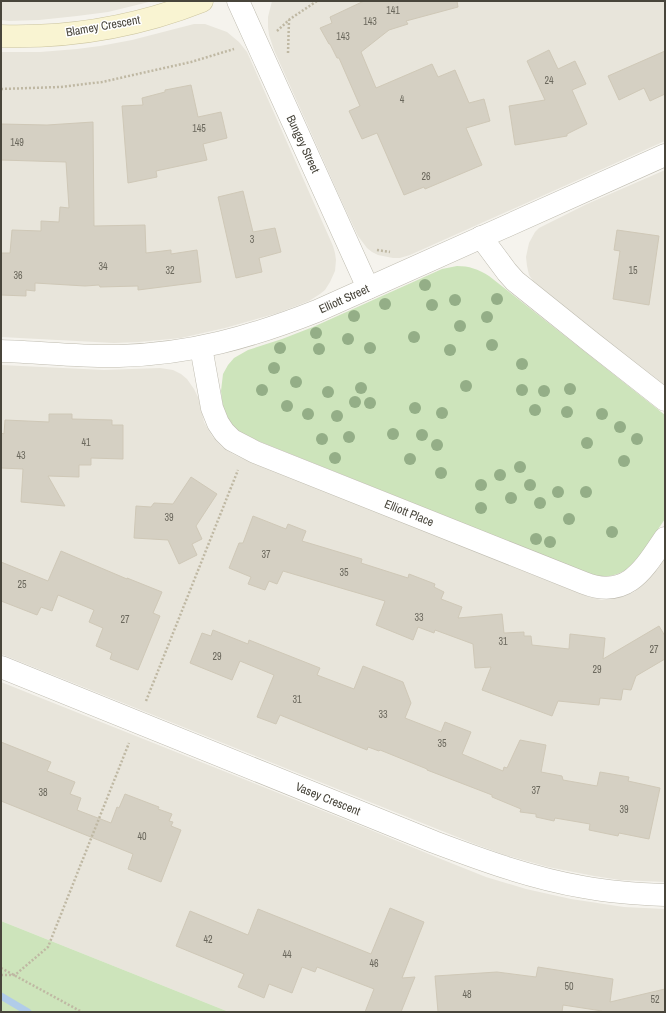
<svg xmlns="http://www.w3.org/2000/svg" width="666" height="1013" viewBox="0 0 666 1013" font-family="'Archivo Narrow',sans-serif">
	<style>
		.residential { fill: #e8e5db }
		.green { fill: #cde4bb }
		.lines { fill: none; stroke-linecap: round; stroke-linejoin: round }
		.stream { stroke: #b1cce9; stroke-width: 7 }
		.building { fill: #d5d0c3; stroke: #cfc8b7 }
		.street-casing { stroke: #bfbcb0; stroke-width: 23 }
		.secondary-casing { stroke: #ccc5a0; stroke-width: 23 }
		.path { stroke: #bfb8a3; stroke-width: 2.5; stroke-dasharray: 2 2; stroke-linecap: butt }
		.street { stroke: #fff; stroke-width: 22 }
		.secondary { stroke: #f9f4d2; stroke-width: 22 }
		.tree { fill: #94ae87 }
		.labels { text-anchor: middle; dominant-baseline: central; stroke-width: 3; stroke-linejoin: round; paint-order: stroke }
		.number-label { font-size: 10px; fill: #6b685d }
		.street-label { font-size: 12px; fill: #48453b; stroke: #fff }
	</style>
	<rect width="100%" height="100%" fill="#f5f3ed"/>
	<g class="residential">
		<polygon points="1,1 153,1 108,12 77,16 39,20 9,21 1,20"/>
		<polygon points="272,1 665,1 665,141 410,255 400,258 393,258 378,255 372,252 367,248 358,236 342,202 274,50 269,35 268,27 268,17"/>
		<polygon points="194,24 205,24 227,32 239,42 247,52 333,246 335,253 336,260 335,271 330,282 325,290 320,294 309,301 278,313 225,328 181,338 139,342 114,343 1,337 1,52 40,52 77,49 100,46 132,40"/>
		<polygon points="665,170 665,388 534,282 529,275 527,266 526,257 529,243 535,232 539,228 587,204"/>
		<polygon points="1,365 104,370 160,368 173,370 181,374 187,379 194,389 199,399 204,422 212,436 222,447 233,454 241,458 589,597 602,600 611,599 627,595 634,592 649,579 665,557 665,882 620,880 594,876 548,867 505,855 472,843 1,654"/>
		<polygon points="1,682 366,828 436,857 486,877 526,889 571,899 624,907 665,909 665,1012 229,1012 1,921"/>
	</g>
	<g class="green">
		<path d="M457 266C469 266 478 269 489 276L665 415V519L637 560C628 571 612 579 597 576 593 575 589 574 585 572L246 436 233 427 224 412 222 401 221 391 223 374 228 365 234 358 248 350 282 339 313 327 442 269Z"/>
		<polygon points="1,921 229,1012 1,1012"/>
	</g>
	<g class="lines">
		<polyline class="stream" points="1,996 28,1012"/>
	</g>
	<g class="building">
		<polygon points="364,1 457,1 458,7 406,21 408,24 389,30 361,52 376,88 432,64 438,77 455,70 469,103 484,99 490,121 466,128 482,165 425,189 424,187 404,195 377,133 362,139 349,111 360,106 339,58 337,58 330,44 329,44 320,28 332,23 330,17"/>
		<polygon points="549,50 558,69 575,61 586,84 572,90 587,124 567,134 567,136 515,145 509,106 545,100 527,61"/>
		<polygon points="665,51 665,94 650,101 644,88 619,100 608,76"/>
		<polygon points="191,85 198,117 221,112 227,138 203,144 207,160 156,171 157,177 128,183 122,106 143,105 142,98 165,92 165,90"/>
		<polygon points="93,122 94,226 145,225 146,253 171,250 171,254 197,250 201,282 138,290 138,286 100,287 99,285 85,286 35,283 35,291 26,290 26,296 1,295 1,253 10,253 12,230 41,231 41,221 59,222 60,207 69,208 66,162 1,160 1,124 47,125"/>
		<polygon points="243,191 253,232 275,228 281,252 259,258 262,272 236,278 218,197"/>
		<polygon points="617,230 659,236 649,305 613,299 620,251 614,250"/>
		<polygon points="49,414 72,414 72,419 112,420 112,425 123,425 123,459 91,458 91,465 79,465 79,477 48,476 65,506 21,502 23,469 1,468 1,433 4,434 5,420 49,422"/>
		<polygon points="191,477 217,494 196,526 202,539 192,544 197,555 179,564 168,540 134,538 136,506 151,507 154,503 173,504"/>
		<polygon points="253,516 286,529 288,524 306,531 302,541 362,559 361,563 408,578 409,574 435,584 434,587 444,592 441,599 462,607 458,618 502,614 504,633 524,632 524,636 531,636 532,645 569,649 570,634 605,638 603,659 659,626 665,636 665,659 636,676 631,690 623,689 621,700 600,698 599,705 558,701 552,716 482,690 491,667 475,668 473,644 435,630 434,633 418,627 413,640 376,625 385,601 283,571 277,584 269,581 265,590 248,584 251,577 229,568 239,543 243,543"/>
		<polygon points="61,551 127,579 127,578 162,592 153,613 160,616 138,670 110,659 112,653 96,646 103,628 89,622 94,610 58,595 52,611 41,607 37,615 1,601 1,562 48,581"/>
		<polygon points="213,630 248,644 249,640 320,668 317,675 354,689 363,666 403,682 411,703 405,718 441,732 445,722 471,732 462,754 503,771 504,767 507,768 520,740 546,745 541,772 562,776 563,780 597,786 600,772 629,777 628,781 660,788 649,839 619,833 618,836 589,830 590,824 555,818 554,821 536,817 536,814 520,812 521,809 492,797 492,795 427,770 427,769 380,750 379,751 368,747 367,750 280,715 276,724 257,717 274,675 240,661 232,680 190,663 202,633 211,636"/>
		<polygon points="1,742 51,762 47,771 75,782 70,794 81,798 77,810 111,823 117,807 119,808 125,794 159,807 158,809 172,814 169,821 173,822 171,826 181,830 161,882 128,869 133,854 1,801"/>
		<polygon points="390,908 424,922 402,978 415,977 401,1012 365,1012 374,989 317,967 315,972 302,967 292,993 269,984 264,998 238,987 244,974 176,946 190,911 248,935 258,909 371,954"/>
		<polygon points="538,967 613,979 610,1002 665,989 665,1012 602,1012 602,1011 563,1005 562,1012 438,1012 435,976 497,972 536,977"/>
	</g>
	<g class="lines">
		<g class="street-casing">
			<g id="street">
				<polyline points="238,1 368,288"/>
				<polyline points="481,237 507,272 515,281 591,342 665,400"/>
				<path d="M201 347 212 408 218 423 224 432 232 440 255 452 584 583C627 600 644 569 665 538"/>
				<path d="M1 351C40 352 80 357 119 356 191 354 251 337 317 311L665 155"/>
				<path d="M1 667 434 842C482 860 531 878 583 887 610 892 637 894 665 895"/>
			</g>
		</g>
		<g class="secondary-casing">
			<path id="secondary" d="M1 36C69 38 139 26 202 1"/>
		</g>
		<g class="path">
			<polyline points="277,31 290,19 317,1"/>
			<polyline points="288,53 289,20"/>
			<polyline points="1,89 60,87 102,82 191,62 234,49"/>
			<polyline points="377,250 390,252"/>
			<polyline points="146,701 238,470"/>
			<polyline points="1,968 82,1012"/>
			<polyline points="1,975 15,975 48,947 129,743"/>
		</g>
		<use href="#street" class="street"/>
		<use href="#secondary" class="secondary"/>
	</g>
	<g class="tree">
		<circle cx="425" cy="285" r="6"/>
		<circle cx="497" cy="299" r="6"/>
		<circle cx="455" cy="300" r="6"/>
		<circle cx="385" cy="304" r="6"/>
		<circle cx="432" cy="305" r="6"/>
		<circle cx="354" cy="316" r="6"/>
		<circle cx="487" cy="317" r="6"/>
		<circle cx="460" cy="326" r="6"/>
		<circle cx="316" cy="333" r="6"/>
		<circle cx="414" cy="337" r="6"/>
		<circle cx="348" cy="339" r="6"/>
		<circle cx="492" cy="345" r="6"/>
		<circle cx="280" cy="348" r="6"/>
		<circle cx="370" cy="348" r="6"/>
		<circle cx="319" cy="349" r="6"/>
		<circle cx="450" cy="350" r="6"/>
		<circle cx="522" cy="364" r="6"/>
		<circle cx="274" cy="368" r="6"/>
		<circle cx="296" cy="382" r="6"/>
		<circle cx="466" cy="386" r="6"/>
		<circle cx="361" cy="388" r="6"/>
		<circle cx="570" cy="389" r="6"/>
		<circle cx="262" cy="390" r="6"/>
		<circle cx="522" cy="390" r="6"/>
		<circle cx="544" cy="391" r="6"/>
		<circle cx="328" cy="392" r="6"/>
		<circle cx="355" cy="402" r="6"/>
		<circle cx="370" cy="403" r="6"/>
		<circle cx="287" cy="406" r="6"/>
		<circle cx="415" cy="408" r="6"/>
		<circle cx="535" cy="410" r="6"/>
		<circle cx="567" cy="412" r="6"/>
		<circle cx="442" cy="413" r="6"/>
		<circle cx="308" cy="414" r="6"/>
		<circle cx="602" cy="414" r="6"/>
		<circle cx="337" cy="416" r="6"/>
		<circle cx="620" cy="427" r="6"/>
		<circle cx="393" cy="434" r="6"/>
		<circle cx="422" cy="435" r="6"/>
		<circle cx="349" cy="437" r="6"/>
		<circle cx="322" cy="439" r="6"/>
		<circle cx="637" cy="439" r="6"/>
		<circle cx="587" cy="443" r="6"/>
		<circle cx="437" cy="445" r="6"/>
		<circle cx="335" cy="458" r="6"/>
		<circle cx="410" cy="459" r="6"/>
		<circle cx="624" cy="461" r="6"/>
		<circle cx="520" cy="467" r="6"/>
		<circle cx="441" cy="473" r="6"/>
		<circle cx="500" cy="475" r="6"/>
		<circle cx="481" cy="485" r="6"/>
		<circle cx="530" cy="485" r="6"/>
		<circle cx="558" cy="492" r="6"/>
		<circle cx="586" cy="492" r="6"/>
		<circle cx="511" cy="498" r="6"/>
		<circle cx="540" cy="503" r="6"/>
		<circle cx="481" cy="508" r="6"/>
		<circle cx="569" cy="519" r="6"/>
		<circle cx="612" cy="532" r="6"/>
		<circle cx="536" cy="539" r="6"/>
		<circle cx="550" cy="542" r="6"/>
	</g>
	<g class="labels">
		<g class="number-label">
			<text x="393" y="10">141</text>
			<text x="370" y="21">143</text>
			<text x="343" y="36">143</text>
			<text x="549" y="80">24</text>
			<text x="402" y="99">4</text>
			<text x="199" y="128">145</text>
			<text x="17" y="142">149</text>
			<text x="426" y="176">26</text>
			<text x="252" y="239">3</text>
			<text x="103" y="266">34</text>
			<text x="170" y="270">32</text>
			<text x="633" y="270">15</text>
			<text x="18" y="275">36</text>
			<text x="86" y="442">41</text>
			<text x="21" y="455">43</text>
			<text x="169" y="517">39</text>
			<text x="266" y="554">37</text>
			<text x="344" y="572">35</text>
			<text x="22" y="584">25</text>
			<text x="419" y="617">33</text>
			<text x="125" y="619">27</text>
			<text x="503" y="641">31</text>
			<text x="654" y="649">27</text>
			<text x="217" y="656">29</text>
			<text x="597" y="669">29</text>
			<text x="297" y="699">31</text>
			<text x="383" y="714">33</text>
			<text x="442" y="743">35</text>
			<text x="536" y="790">37</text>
			<text x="43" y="792">38</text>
			<text x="624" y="809">39</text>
			<text x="142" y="836">40</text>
			<text x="208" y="939">42</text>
			<text x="287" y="954">44</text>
			<text x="374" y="963">46</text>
			<text x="569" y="986">50</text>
			<text x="467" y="994">48</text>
			<text x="655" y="999">52</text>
		</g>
		<g class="street-label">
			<text transform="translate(103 26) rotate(-10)">Blamey Crescent</text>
			<text transform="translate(303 144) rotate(65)">Bungey Street</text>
			<text transform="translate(344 299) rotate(-24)">Elliott Street</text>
			<text transform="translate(409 513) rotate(22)">Elliott Place</text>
			<text transform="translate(328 799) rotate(22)">Vasey Crescent</text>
		</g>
	</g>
	<rect width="666" height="1013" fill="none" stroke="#48453b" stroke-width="4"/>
</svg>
